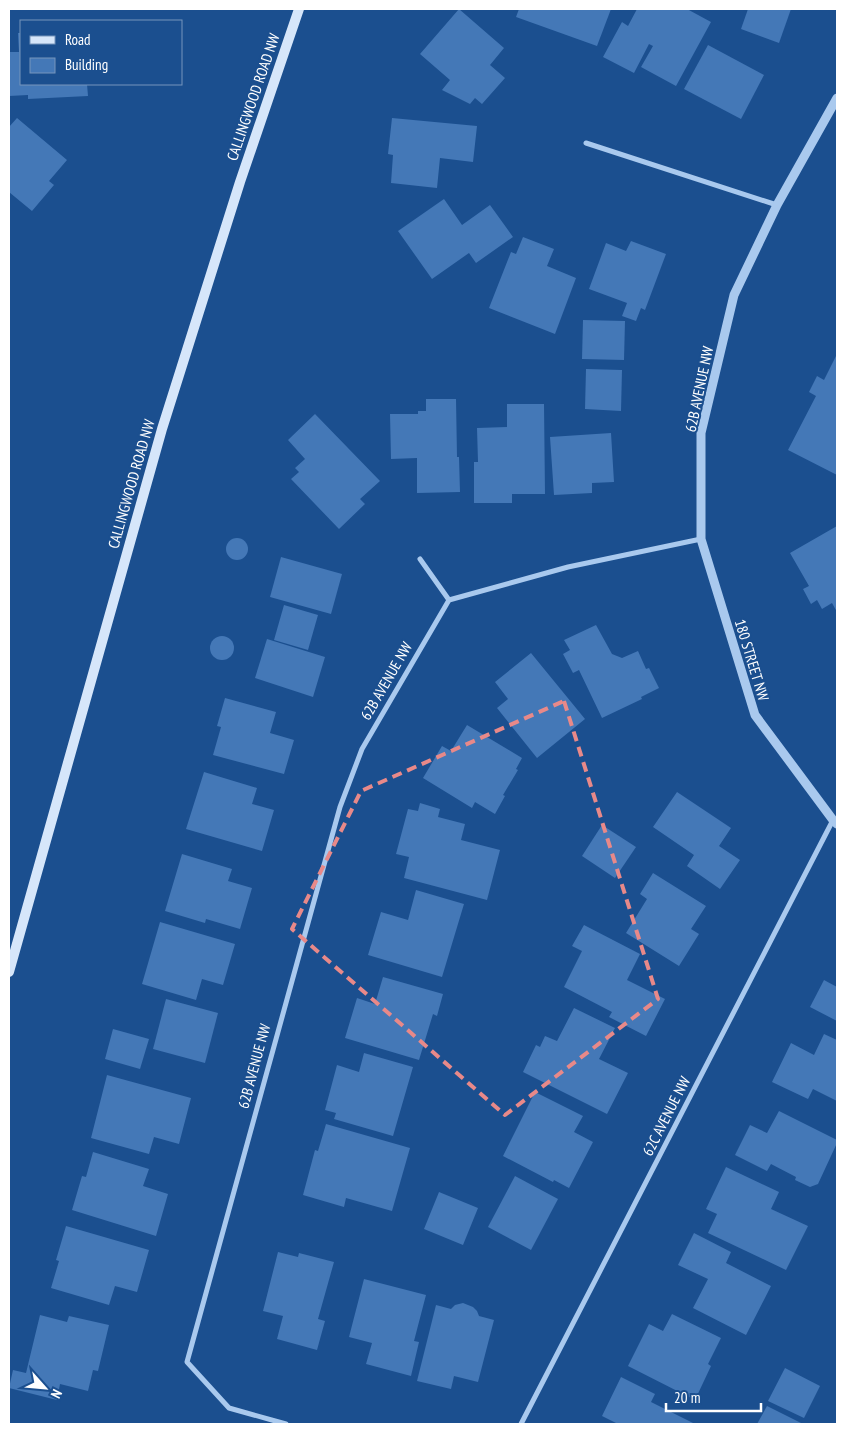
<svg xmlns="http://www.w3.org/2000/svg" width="846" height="1433" viewBox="0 0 846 1433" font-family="'PT Sans Narrow',sans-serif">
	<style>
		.building { fill: #4478b7 }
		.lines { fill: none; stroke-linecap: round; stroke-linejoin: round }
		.minor { stroke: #a9c9ee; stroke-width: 5 }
		.tertiary { stroke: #a9c9ee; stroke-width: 9 }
		.secondary { stroke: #d6e6fa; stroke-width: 10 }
		.marked { fill: none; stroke: #e88989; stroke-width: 4; stroke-dasharray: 10 6; stroke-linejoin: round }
		.labels { text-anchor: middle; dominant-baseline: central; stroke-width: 4; stroke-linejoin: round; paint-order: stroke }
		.street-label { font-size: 15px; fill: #fff; stroke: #1b4f8f }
	</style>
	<rect width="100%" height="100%" fill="#1b4f8f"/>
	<g class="building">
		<polygon points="459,9 504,48 490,65 505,78 482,104 475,98 470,104 442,90 450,80 420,54"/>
		<polygon points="519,9 611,9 597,46 516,17"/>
		<polygon points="637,9 687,9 711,22 676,86 641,67 653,46 649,44 634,73 603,57 622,22 628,26"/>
		<polygon points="748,9 791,9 779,43 741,29"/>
		<polygon points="18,33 21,33 21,84 87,84 88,96 28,99 28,95 9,96 9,52 19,52"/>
		<polygon points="708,45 764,75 741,119 684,89"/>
		<polygon points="17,118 67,160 49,181 54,185 32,211 9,192 9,127"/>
		<polygon points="392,118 477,126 473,162 440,158 437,188 391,183 393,155 388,154"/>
		<polygon points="444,199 462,225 490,205 513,237 476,263 469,253 432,279 398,231"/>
		<polygon points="523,237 554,249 547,266 576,278 555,334 489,308 511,252 516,254"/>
		<polygon points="631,241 666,254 645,310 641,308 636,321 622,316 627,303 589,289 606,243 626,251"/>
		<polygon points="583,320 625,321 624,360 582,359"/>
		<polygon points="837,354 837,475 788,450 816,396 809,392 817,376 824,380"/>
		<polygon points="586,369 622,370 621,411 585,409"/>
		<polygon points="426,399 456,399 457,457 459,457 460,492 417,493 417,458 391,459 390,414 418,414 418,411 426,411"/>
		<polygon points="507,404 544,404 545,494 512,494 512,503 474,503 474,462 478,462 477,428 507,427"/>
		<polygon points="315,414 380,481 360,499 365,504 339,529 291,479 299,472 295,468 305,459 288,440"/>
		<polygon points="611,433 614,482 592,483 592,493 554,495 550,437"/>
		<polygon points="837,526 837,612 832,603 822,609 817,600 811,604 803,589 809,586 790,553"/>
		<circle cx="237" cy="549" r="11"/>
		<polygon points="281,557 342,574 331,614 270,597"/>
		<polygon points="284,605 318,615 308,650 274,640"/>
		<polygon points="596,625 612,654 622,658 638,651 646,669 649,668 659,688 641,697 642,699 602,718 579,670 573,673 563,654 570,650 564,640"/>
		<circle cx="222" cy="648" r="12"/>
		<polygon points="267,639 325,657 313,697 255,678"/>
		<polygon points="531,653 585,719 537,758 497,708 508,699 495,682"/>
		<polygon points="225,698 276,712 270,733 294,740 284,774 213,755 221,727 217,726"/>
		<polygon points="467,725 522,758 516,769 518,770 503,795 505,796 495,814 475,802 472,808 423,778 442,746 451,751"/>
		<polygon points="204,772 257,788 252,804 274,810 262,851 186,829"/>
		<polygon points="677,792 731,828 719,846 740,860 720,889 687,866 694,855 653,827"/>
		<polygon points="420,803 440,809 438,817 465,824 461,840 500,850 487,900 404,878 409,857 396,854 408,809 418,811"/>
		<polygon points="602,825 636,847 615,878 582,856"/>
		<polygon points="182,854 232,869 228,881 252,888 240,929 206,919 205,923 165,911"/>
		<polygon points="653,873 706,906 691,929 699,934 679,966 626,933 647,899 640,894"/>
		<polygon points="416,890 464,904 442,977 368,955 381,912 408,920"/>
		<polygon points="160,922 235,944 223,985 202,979 196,1000 142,984"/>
		<polygon points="584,925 640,954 627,980 665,999 646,1036 609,1017 612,1012 564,987 582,951 572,946"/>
		<polygon points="383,977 443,994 437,1016 433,1014 419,1060 345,1038 357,998 375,1004"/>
		<polygon points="824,980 837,987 837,1021 810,1007"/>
		<polygon points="166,999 218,1013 205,1063 153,1049"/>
		<polygon points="574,1008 615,1028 599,1059 628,1073 607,1114 523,1072 536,1045 540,1047 545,1036 557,1041"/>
		<polygon points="113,1029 149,1039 140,1069 105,1059"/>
		<polygon points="824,1034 837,1040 837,1101 813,1089 808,1099 772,1082 791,1043 814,1055"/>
		<polygon points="364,1053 413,1067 393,1136 334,1119 336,1113 325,1110 337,1065 359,1072"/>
		<polygon points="107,1075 191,1098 179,1144 154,1137 149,1154 91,1138"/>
		<polygon points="535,1092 583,1116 574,1132 593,1142 569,1188 554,1180 553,1182 503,1156"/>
		<polygon points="779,1111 837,1140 837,1143 818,1184 810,1187 795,1180 796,1177 771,1164 767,1171 735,1155 750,1125 767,1133"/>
		<polygon points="326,1124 410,1148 392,1211 346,1198 344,1207 303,1195 315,1150 318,1151"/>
		<polygon points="93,1152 149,1169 143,1186 168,1194 156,1236 72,1210 82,1176 86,1177"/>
		<polygon points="726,1167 779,1192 771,1209 808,1226 786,1270 708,1233 717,1214 706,1209"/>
		<polygon points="515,1176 558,1199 531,1250 488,1227"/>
		<polygon points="439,1192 478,1208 463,1245 424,1229"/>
		<polygon points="66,1226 149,1250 137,1292 115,1286 109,1305 51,1288 59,1261 56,1260"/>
		<polygon points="694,1233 731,1252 726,1263 771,1286 746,1335 693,1308 708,1279 678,1265"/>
		<polygon points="278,1252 298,1257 299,1253 334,1262 318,1319 325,1321 317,1350 277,1339 283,1316 263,1311"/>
		<polygon points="364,1279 426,1295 414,1341 419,1342 411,1376 366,1364 372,1343 349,1337"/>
		<polygon points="463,1303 473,1307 477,1311 479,1316 494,1320 478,1382 454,1376 451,1389 417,1381 436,1305 451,1309 455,1305"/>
		<polygon points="672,1314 721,1338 708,1364 711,1366 695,1400 628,1366 649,1324 663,1331"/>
		<polygon points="40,1315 67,1322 69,1316 109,1325 98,1371 93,1370 88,1391 60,1384 57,1400 9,1388 13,1370 26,1373"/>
		<polygon points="785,1368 820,1386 804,1418 768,1401"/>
		<polygon points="621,1377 655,1394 651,1402 695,1424 618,1424 602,1416"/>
		<polygon points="767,1406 803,1424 757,1424"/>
	</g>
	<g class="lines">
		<g class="minor">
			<polyline points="586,143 777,205"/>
			<polyline points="420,559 449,600"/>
			<polyline points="286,1424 229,1408 187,1362 340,807 362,749 449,600 568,567 701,539"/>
			<polyline points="521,1424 833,820"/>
		</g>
		<polyline class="tertiary" points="837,98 777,205 734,295 701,433 701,539 755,715 833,820 837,824"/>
		<polyline class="secondary" points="9,972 162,429 240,182 299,9"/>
	</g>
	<path class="marked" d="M564 701 658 999 505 1115 292 929 361 791Z"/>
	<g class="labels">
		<g class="street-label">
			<text transform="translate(253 97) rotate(-71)">CALLINGWOOD ROAD NW</text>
			<text transform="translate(699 389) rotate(-78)">62B AVENUE NW</text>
			<text transform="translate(131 484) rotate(-74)">CALLINGWOOD ROAD NW</text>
			<text transform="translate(752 660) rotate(73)">180 STREET NW</text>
			<text transform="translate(386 681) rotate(-60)">62B AVENUE NW</text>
			<text transform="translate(254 1066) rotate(-75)">62B AVENUE NW</text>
			<text transform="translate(666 1116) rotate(-63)">62C AVENUE NW</text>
		</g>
	</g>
	<rect width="846" height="1433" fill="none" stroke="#ffffff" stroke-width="20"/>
	<rect x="20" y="20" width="162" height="65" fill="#1b4f8f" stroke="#7695bc"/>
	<rect x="30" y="36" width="25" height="8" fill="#d6e6fa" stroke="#7695bc"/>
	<text x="65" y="45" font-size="15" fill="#ffffff">Road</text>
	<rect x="30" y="58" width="25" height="15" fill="#4478b7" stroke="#7695bc"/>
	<text x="65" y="70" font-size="15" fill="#ffffff">Building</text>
	<g transform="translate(45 1388) rotate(117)" stroke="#1b4f8f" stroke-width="4" paint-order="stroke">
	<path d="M0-4L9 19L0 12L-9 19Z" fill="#ffffff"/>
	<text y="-8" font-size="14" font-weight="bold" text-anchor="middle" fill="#ffffff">N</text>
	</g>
	<path d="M666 1403v8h95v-8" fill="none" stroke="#ffffff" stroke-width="2.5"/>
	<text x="674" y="1403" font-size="15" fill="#ffffff" stroke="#1b4f8f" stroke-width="4" paint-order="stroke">20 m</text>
</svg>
